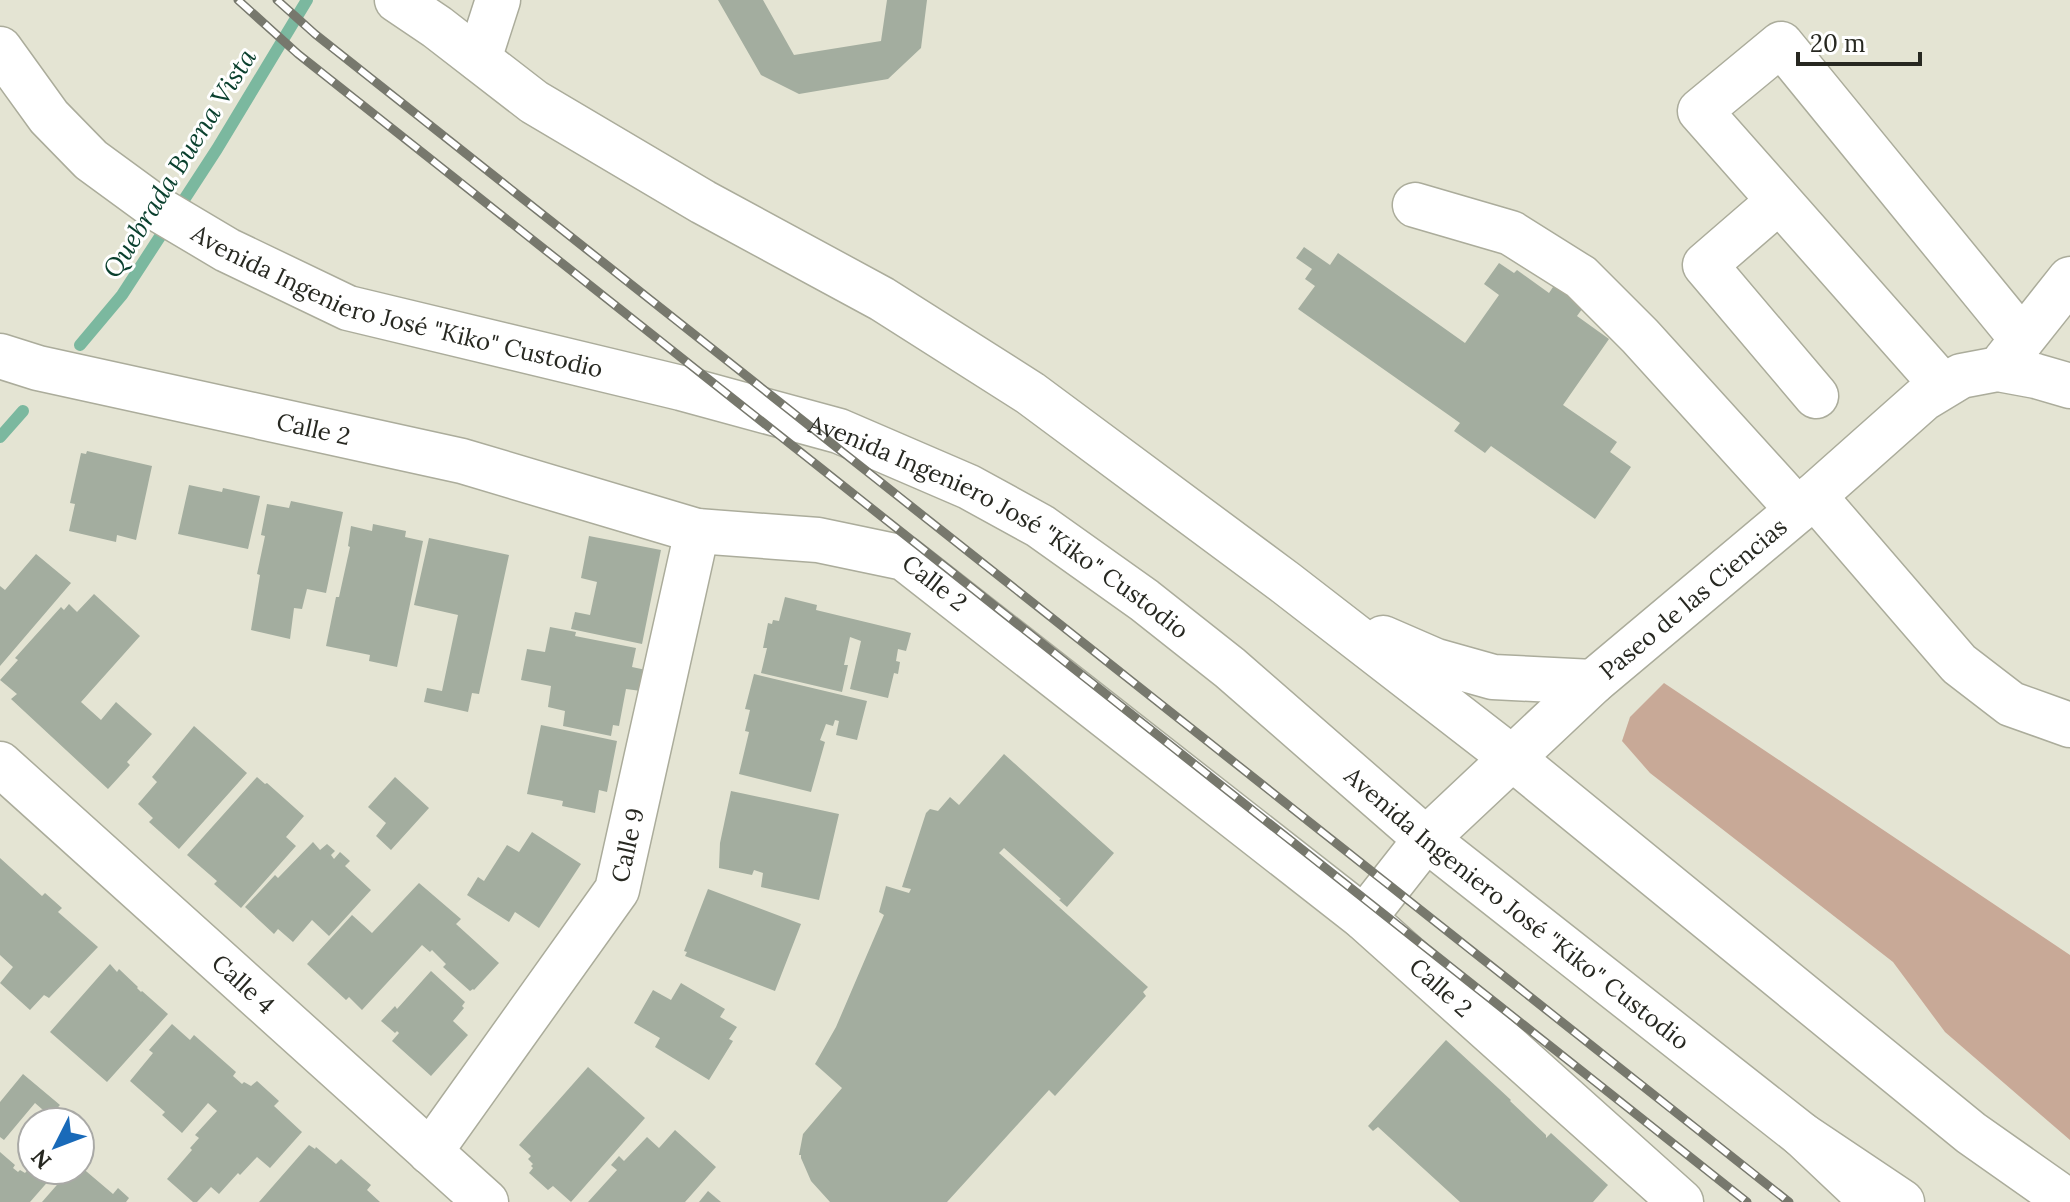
<svg xmlns="http://www.w3.org/2000/svg" width="2070" height="1202" viewBox="0 0 2070 1202" font-family="Lora,serif">
	<style>
		.green { fill: #c8a997 }
		.lines { fill: none; stroke-linecap: round; stroke-linejoin: round }
		.stream { stroke: #7bb89f; stroke-width: 12 }
		.building { fill: #a3ad9f }
		.minor-casing { stroke: #abac9b; stroke-width: 47 }
		.major-casing { stroke: #abac9b; stroke-width: 47 }
		.highway-casing { stroke: #abac9b; stroke-width: 47 }
		.minor { stroke: #fff; stroke-width: 44 }
		.major { stroke: #fff; stroke-width: 44 }
		.highway { stroke: #fff; stroke-width: 44 }
		.rail-casing { stroke: #77786d; stroke-width: 9 }
		.rail { stroke: #fff; stroke-width: 6; stroke-dasharray: 18; stroke-linecap: butt }
		.labels { text-anchor: middle; dominant-baseline: central; stroke-width: 6; stroke-linejoin: round; paint-order: stroke }
		.street-label { font-size: 24px; fill: #272821; stroke: #fff }
		.water-label { font-size: 26px; font-style: italic; fill: #093f2d; stroke: #fff }
	</style>
	<rect width="100%" height="100%" fill="#e4e4d3"/>
	<polygon class="green" points="1664,683 2070,955 2070,1140 1945,1032 1893,962 1650,773 1622,741 1630,717"/>
	<g class="lines">
		<g class="stream">
			<polyline points="80,345 122,295 217,149 307,0"/>
			<polyline points="0,437 23,411"/>
		</g>
	</g>
	<g class="building">
		<polygon points="718,0 763,0 794,55 881,41 887,0 927,0 921,48 888,79 799,94 761,75"/>
		<polygon points="1304,247 1330,265 1338,253 1465,343 1499,295 1484,284 1499,263 1514,273 1517,270 1549,293 1555,284 1585,305 1577,316 1609,339 1563,405 1617,442 1610,452 1631,467 1595,519 1491,446 1485,453 1454,431 1460,423 1298,309 1315,286 1305,279 1312,269 1296,258"/>
		<polygon points="87,451 152,466 136,540 117,535 116,542 69,531 75,504 70,503 81,453 86,454"/>
		<polygon points="189,485 222,492 223,488 260,496 248,549 178,534"/>
		<polygon points="291,501 343,512 326,593 307,589 302,609 294,608 290,639 251,630 260,575 257,574 265,536 261,535 267,504 289,508"/>
		<polygon points="373,524 406,531 405,537 423,541 397,667 369,661 370,655 326,646 336,597 339,597 350,547 348,546 351,526 372,531"/>
		<polygon points="589,536 661,550 642,644 571,629 575,612 590,615 597,582 581,578"/>
		<polygon points="429,538 509,555 479,694 472,693 468,712 424,702 427,688 442,691 458,615 414,605"/>
		<polygon points="36,554 71,583 0,666 0,586 5,590"/>
		<polygon points="94,594 140,636 81,702 101,720 116,702 152,734 127,762 130,765 108,789 11,699 17,694 0,680 18,660 15,658 61,607 64,610 69,604 77,612"/>
		<polygon points="785,597 817,605 816,610 911,633 906,651 898,649 896,661 900,662 898,674 894,673 888,698 850,689 861,641 850,637 844,665 848,665 842,692 761,673 767,648 763,648 768,623 772,624 773,620 779,621"/>
		<polygon points="550,627 576,632 575,636 636,648 632,667 646,670 641,691 626,689 619,726 613,725 611,736 563,726 565,711 548,707 551,686 521,680 527,649 545,652"/>
		<polygon points="754,674 867,701 857,740 836,735 839,721 835,720 833,726 826,724 820,740 825,742 811,792 739,774 749,732 745,731 750,710 745,709"/>
		<polygon points="541,725 617,741 607,792 599,790 595,813 562,806 563,801 527,794"/>
		<polygon points="194,726 247,773 179,849 149,822 153,818 138,804 157,782 152,777"/>
		<polygon points="1004,754 1114,853 1067,907 1059,900 1061,899 1004,848 999,853 1148,987 1143,992 1146,996 1055,1096 1049,1090 947,1202 830,1202 811,1181 801,1158 801,1155 799,1155 803,1134 842,1088 815,1064 836,1027 884,915 879,912 886,886 909,893 911,889 902,887 926,813 930,809 938,811 950,797 959,805"/>
		<polygon points="257,777 265,784 267,783 304,816 286,837 296,846 241,908 214,884 217,881 187,855"/>
		<polygon points="395,777 429,808 391,850 376,836 386,823 368,807"/>
		<polygon points="731,791 839,814 819,900 761,887 763,873 754,870 752,875 719,868 720,843"/>
		<polygon points="532,832 581,864 539,928 515,912 509,922 467,895 478,877 484,881 507,845 519,852"/>
		<polygon points="313,842 320,850 327,844 335,851 331,855 334,859 340,852 350,861 345,866 371,890 329,936 312,920 293,942 278,929 274,934 245,907 275,875 278,878"/>
		<polygon points="0,858 42,896 45,893 62,908 58,912 98,947 49,998 44,995 30,1010 0,983 13,967 0,955"/>
		<polygon points="419,883 461,919 456,924 499,963 474,990 473,989 470,991 443,967 446,964 432,950 430,952 422,945 362,1010 349,997 346,1000 307,964 352,915 372,933"/>
		<polygon points="708,889 801,924 775,991 685,956 687,952 684,951"/>
		<polygon points="110,964 117,972 119,969 138,987 137,988 141,992 142,991 168,1014 107,1082 50,1032"/>
		<polygon points="431,971 465,1002 462,1006 464,1008 453,1021 468,1035 431,1076 392,1041 399,1033 397,1031 395,1033 381,1021 395,1006 397,1009"/>
		<polygon points="681,983 725,1009 720,1017 737,1027 729,1039 733,1041 709,1080 655,1047 660,1038 634,1023 653,990 671,1000"/>
		<polygon points="172,1024 190,1040 194,1035 236,1072 233,1076 242,1084 244,1082 251,1086 257,1081 279,1101 274,1106 302,1132 270,1168 257,1157 240,1175 238,1173 219,1194 211,1187 197,1202 193,1202 167,1179 192,1150 190,1148 199,1138 195,1135 217,1111 208,1103 182,1133 162,1115 165,1112 130,1081 153,1053 149,1050"/>
		<polygon points="1446,1040 1511,1100 1510,1101 1546,1135 1546,1138 1551,1133 1608,1185 1593,1202 1460,1202 1378,1127 1373,1131 1368,1126"/>
		<polygon points="588,1067 645,1118 571,1202 553,1186 548,1190 529,1173 533,1168 531,1166 533,1164 528,1159 531,1156 519,1145"/>
		<polygon points="23,1074 60,1105 50,1116 35,1103 4,1140 0,1137 0,1102"/>
		<polygon points="675,1130 716,1167 685,1202 588,1202 617,1170 611,1165 619,1156 624,1161 647,1137 659,1148"/>
		<polygon points="309,1145 315,1149 316,1147 336,1164 341,1159 371,1185 367,1190 380,1202 259,1202"/>
		<polygon points="0,1152 15,1165 13,1168 18,1172 20,1170 25,1173 32,1165 32,1170 58,1170 30,1202 0,1202"/>
		<polygon points="80,1166 113,1194 118,1188 129,1198 126,1202 42,1202 70,1170 80,1170"/>
		<polygon points="708,1191 721,1202 699,1202"/>
	</g>
	<g class="lines">
		<g class="minor-casing">
			<g id="minor">
				<polyline points="479,59 498,0"/>
				<polyline points="1779,201 1705,265 1816,396"/>
				<polyline points="1415,205 1511,233 1581,277 1640,336 1798,510"/>
				<path id="s1" d="M0 356 38 368 462 461 697 531 818 540 904 558 1364 918 1681 1202"/>
				<polyline points="2005,361 2070,279"/>
				<polyline points="1943,386 1700,111 1781,44 2022,339"/>
				<polyline points="1814,496 1959,664 2011,704 2070,725"/>
				<path id="s2" d="M0 764 486 1202"/>
				<path id="s3" d="M1364 918 1426 839 1593 682 1798 510 1923 399 1961 376 1998 369 2036 376 2070 386"/>
				<path id="s4" d="M430 1152 617 890 697 531"/>
			</g>
		</g>
		<g class="major-casing">
			<g id="major">
				<polyline points="397,0 437,27 534,102 703,202 882,299 1030,393 1286,583 1512,758 1971,1133 2069,1202"/>
				<path id="s5" d="M0 49 49 117 91 160 158 209 227 250 348 308 681 388 839 431 969 487 1040 526 1144 600 1230 668 1426 839 1802 1135 1902 1202"/>
				<polyline points="1383,638 1436,661 1493,677 1593,682"/>
			</g>
		</g>
		<g class="highway-casing">
			<polyline id="highway" points="1802,1135 1873,1202"/>
		</g>
		<use href="#minor" class="minor"/>
		<use href="#major" class="major"/>
		<use href="#highway" class="highway"/>
		<g class="rail-casing">
			<g id="rail">
				<polyline points="238,0 298,54 1747,1202"/>
				<polyline points="277,0 315,34 1789,1202"/>
			</g>
		</g>
		<use href="#rail" class="rail"/>
	</g>
	<g class="labels">
		<g class="street-label">
			<text stroke="none"><textPath href="#s5" startOffset="486">Avenida Ingeniero José "Kiko" Custodio</textPath></text>
			<text stroke="none"><textPath href="#s1" startOffset="322">Calle 2</textPath></text>
			<text stroke="none"><textPath href="#s5" startOffset="1134">Avenida Ingeniero José "Kiko" Custodio</textPath></text>
			<text stroke="none"><textPath href="#s1" startOffset="968">Calle 2</textPath></text>
			<text stroke="none"><textPath href="#s3" startOffset="460">Paseo de las Ciencias</textPath></text>
			<text stroke="none"><textPath href="#s4" startOffset="368">Calle 9</textPath></text>
			<text stroke="none"><textPath href="#s5" startOffset="1782">Avenida Ingeniero José "Kiko" Custodio</textPath></text>
			<text stroke="none"><textPath href="#s2" startOffset="328">Calle 4</textPath></text>
			<text stroke="none"><textPath href="#s1" startOffset="1616">Calle 2</textPath></text>
		</g>
		<g class="water-label">
			<text transform="translate(179 163) rotate(-58)">Quebrada Buena Vista</text>
		</g>
	</g>
	<g transform="translate(56 1146) rotate(228)"><circle r="38" fill="#ffffff" stroke="#a9a9a6" stroke-width="2"/>
	<path d="M0-6L14 30L0 20L-14 30Z" fill="#196ab9"/>
	<text y="-12" font-size="22" font-weight="bold" text-anchor="middle" fill="#272821">N</text>
	</g>
	<path d="M1798 52v12h122v-12" fill="none" stroke="#272821" stroke-width="4"/>
	<text x="1810" y="52" font-size="24" fill="#272821" stroke="#ffffff" stroke-width="6" paint-order="stroke">20 m</text>
</svg>
